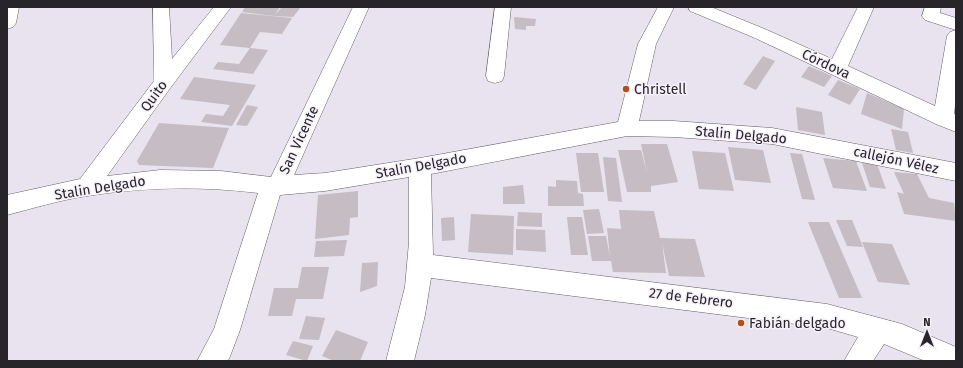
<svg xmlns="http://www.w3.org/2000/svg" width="963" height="368" viewBox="0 0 963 368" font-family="'Fira Sans',sans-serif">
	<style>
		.building { fill: #c5bcc4 }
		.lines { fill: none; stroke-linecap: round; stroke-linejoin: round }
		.minor-casing { stroke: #645f69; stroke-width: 1 }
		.minor { fill: #fff; fill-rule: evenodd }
		.poi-dot { fill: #b45216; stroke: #f6f0fb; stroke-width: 1.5 }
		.labels { text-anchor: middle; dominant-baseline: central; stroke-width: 3; stroke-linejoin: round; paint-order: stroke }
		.street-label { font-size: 14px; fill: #272529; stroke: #f6f0fb }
		.poi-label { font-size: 14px; fill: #272529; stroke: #f6f0fb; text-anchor: start }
	</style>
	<rect width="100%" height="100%" fill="#e8e3ee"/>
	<g class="building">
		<polygon points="245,7 280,7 274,16 282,7 301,7 293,17 274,16 242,12"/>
		<polygon points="241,13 292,18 282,34 260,32 250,48 268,50 253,74 213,69 218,62 239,64 250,48 220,45"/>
		<polygon points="514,17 536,19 535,26 526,26 526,30 515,29"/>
		<polygon points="763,56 775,61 756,90 743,84"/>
		<polygon points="809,66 832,76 824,87 801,77"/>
		<polygon points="194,77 256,85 232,126 201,122 206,114 223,116 230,105 180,99"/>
		<polygon points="838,80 860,89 850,105 828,95"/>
		<polygon points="867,93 904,109 902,129 861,114"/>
		<polygon points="247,105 258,107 247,126 236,125"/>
		<polygon points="796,107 822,112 825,135 798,130"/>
		<polygon points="159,123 229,128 213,168 139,165 137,161"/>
		<polygon points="891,129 908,132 913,153 896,150"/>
		<polygon points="641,144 667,144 678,182 651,186 651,192 627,192 618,150 641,150 647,173"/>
		<polygon points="728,147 763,150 771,183 735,180"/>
		<polygon points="692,151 725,153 734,191 699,189"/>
		<polygon points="576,153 598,153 604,192 581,192"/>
		<polygon points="790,153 802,154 815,200 802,199"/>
		<polygon points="603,157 616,158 622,202 608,201"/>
		<polygon points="823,158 856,161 867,191 833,188"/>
		<polygon points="862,163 877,164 886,189 870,187"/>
		<polygon points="894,172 917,174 929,198 954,203 956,221 904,214 897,192 904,194"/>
		<polygon points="556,180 577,181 578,193 583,194 584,206 548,206 548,186 556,187"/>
		<polygon points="523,185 525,204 503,204 503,187"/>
		<polygon points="358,191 358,217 350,218 349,235 315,239 318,195"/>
		<polygon points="599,209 604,233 587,234 583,210"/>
		<polygon points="619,210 654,211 660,238 695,239 705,277 669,276 662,243 666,273 613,272 611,261 592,261 588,236 606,236 610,257 607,228 621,229"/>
		<polygon points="518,212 542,213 542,227 517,226"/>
		<polygon points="471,214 514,216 513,255 468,252"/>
		<polygon points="454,217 455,240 442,241 441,218"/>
		<polygon points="567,217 582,217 588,255 571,255"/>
		<polygon points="836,220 852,220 863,247 847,246"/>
		<polygon points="808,222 829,222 862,298 839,298"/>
		<polygon points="516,229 545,230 546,252 516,250"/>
		<polygon points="347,240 344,256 314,257 316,241"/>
		<polygon points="862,242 892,244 910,285 878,282"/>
		<polygon points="378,262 377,286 360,292 362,263"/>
		<polygon points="302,267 329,267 323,299 296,299 292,316 268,316 274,288 298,288"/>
		<polygon points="306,316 325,318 319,340 299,339"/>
		<polygon points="336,330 368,342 360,361 334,361 322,356"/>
		<polygon points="293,341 313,346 307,361 286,355"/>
	</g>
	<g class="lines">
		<g class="minor-casing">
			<g id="minor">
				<polygon points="7,7 19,7 16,23 13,27 7,29"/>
				<path d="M153 7H169L172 59 214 7H231L171 87 107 176 160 170 221 171 271 177 353 7H369L294 175 325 173 420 158 618 122 638 44 658 7H674L656 44 639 121H674L772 128 956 163V181L772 144 674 137 627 136 431 174 433 255 827 304 902 324 956 347V361H925L884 344 873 361H844L858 337 827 328 431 278 425 315 414 361H386L405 287 409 242V177L325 191 280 195 240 330 229 359 227 361H197L214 329 258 193C201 186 144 187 87 196 60 200 34 208 7 215V195L80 179 154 81Z"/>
				<polygon points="495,7 511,7 504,76 502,81 495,83 488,81 486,76"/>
				<polygon points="688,7 711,7 767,30 832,59 858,7 874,7 848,66 935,106 947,36 950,32 956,30 956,98 954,114 956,115 956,132 936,124 755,38 690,11"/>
				<polygon points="925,7 941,7 940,13 956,18 956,30 925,20 922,16"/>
			</g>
		</g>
		<use href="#minor" class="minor"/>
	</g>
	<g class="poi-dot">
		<circle cx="626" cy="89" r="4"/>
		<circle cx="741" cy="323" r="4"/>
	</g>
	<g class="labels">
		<g class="street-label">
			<text transform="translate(826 64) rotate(25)">Córdova</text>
			<text transform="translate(154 96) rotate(-54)">Quito</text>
			<text transform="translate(741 135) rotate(5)">Stalin Delgado</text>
			<text transform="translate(299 140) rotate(-65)">San Vicente</text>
			<text transform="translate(896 160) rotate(12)">callejón Vélez</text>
			<text transform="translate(421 166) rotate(-10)">Stalin Delgado</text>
			<text transform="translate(100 188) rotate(-9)">Stalin Delgado</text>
			<text transform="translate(691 298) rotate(7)">27 de Febrero</text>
		</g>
		<g class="poi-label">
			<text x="634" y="89">Christell</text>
			<text x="749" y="323">Fabián delgado</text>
		</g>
	</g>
	<rect width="963" height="368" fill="none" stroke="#272529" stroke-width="16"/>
	<g transform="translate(927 332)" stroke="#f6f0fb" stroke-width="3" paint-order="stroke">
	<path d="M0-3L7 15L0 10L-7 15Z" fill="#272529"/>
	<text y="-6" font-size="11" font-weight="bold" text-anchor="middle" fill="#272529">N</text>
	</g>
</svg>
